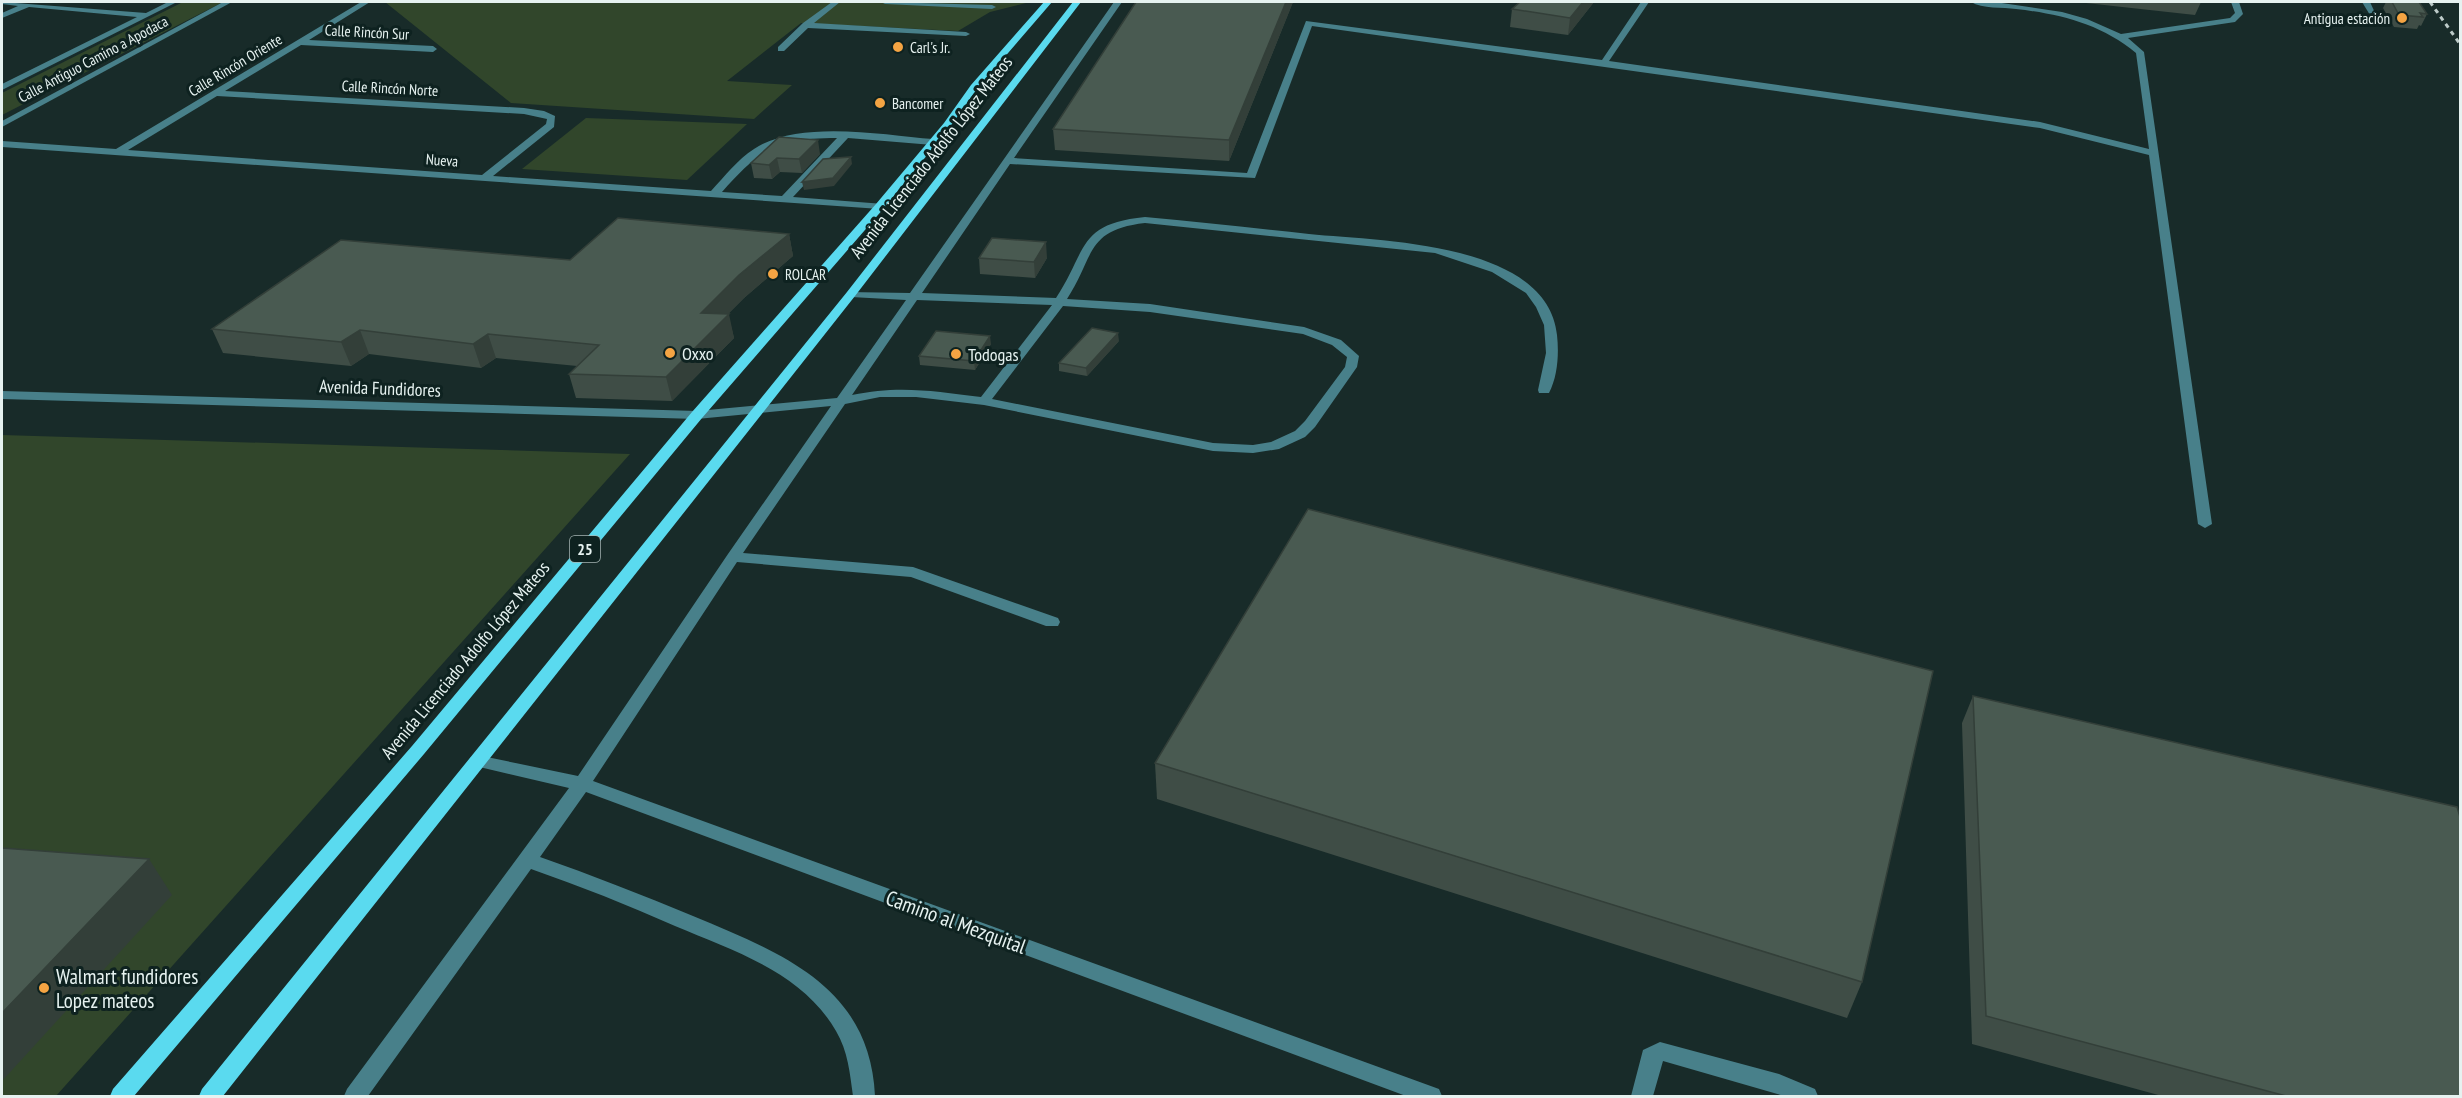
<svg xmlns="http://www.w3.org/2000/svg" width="2462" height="1098" viewBox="0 0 2462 1098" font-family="'PT Sans Narrow',sans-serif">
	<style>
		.green { fill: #31462b }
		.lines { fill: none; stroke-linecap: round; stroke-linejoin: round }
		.minor { fill: #48808a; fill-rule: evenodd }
		.major { fill: #5adaef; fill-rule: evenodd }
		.rail { stroke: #bccac8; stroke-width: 3; stroke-dasharray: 4.5 4.5; stroke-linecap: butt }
		.wall { fill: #3f4d46 }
		.shaded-wall { fill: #333f39 }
		.building { fill: #495a51; stroke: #333f39; stroke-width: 1.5 }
		.poi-dot { fill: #f4a443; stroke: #0e2220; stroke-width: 2 }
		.labels { text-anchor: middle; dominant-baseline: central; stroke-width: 6; stroke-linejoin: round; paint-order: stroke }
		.far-poi-label { font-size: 15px; fill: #e6f2f0; stroke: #0e2220; text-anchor: start }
		.far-street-label { font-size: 15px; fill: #e6f2f0; stroke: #0e2220 }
		.shield { fill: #0e2220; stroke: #a5b4b2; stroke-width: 1.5 }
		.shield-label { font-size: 16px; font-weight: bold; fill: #e6f2f0 }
		.street-label { font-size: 18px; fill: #e6f2f0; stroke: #0e2220 }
		.poi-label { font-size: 18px; fill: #e6f2f0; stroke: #0e2220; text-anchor: start }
		.near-street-label { font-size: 21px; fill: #e6f2f0; stroke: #0e2220 }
		.near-poi-label { font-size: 21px; fill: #e6f2f0; stroke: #0e2220; text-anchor: start }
	</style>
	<rect width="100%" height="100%" fill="#182b29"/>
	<g class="green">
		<polygon points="183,2 223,2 2,115 2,93"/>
		<polygon points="385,2 1030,2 990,12 958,31 801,23 727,81 792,85 754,119 511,103"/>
		<polygon points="586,118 747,124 687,180 522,169"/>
		<polygon points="2,435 630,454 56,1096 2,1096"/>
	</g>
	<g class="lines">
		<g class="minor">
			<polygon points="2,2 146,13 168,2 177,2 2,90 2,84 137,17 29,7 2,18 2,13 18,6 2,4"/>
			<polygon points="223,2 232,2 2,127 2,121"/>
			<path d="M361 2H370L309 40 433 46 437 49 433 52 301 45 225 91 524 108 544 111 555 116 554 127 493 176 711 191C725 176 737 160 754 149 799 119 883 135 933 139L938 142 933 145 848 138 793 197 884 204 885 206 880 209 2 147V141L116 149ZM217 96 524 114 547 119 546 124 482 175 128 150ZM837 138 782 196 722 192C761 148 777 138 837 138Z"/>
			<polygon points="832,2 840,2 814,23 966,32 970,34 966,36 808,28 784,51 778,51 778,47 803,23"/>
			<polygon points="881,2 992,5 996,7 992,9 885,4"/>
			<path d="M1114 2H1122L1014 158 1247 173 1306 21 1602 60 1641 2H1649L1609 61 2040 122 2149 149 2136 53C2101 24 2060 14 2016 9 2003 7 1982 9 1971 2H1995L2062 12 2087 19 2121 34 2230 18 2235 13 2231 2H2239L2243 14 2235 22 2128 38 2144 52 2212 524 2205 528 2198 524 2149 155 2040 128 1312 26 1255 178 1010 164 922 293 1056 298C1088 249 1077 224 1145 217 1200 222 1254 228 1309 234 1378 241 1547 241 1557 335 1559 353 1558 376 1549 393H1539L1538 390 1546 353 1544 325 1536 307 1526 293 1492 272 1435 253 1145 223C1085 230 1095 256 1067 299L1150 304 1304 327 1341 340 1359 356 1357 367 1315 427 1305 437 1279 449 1253 453 1213 451 984 405 916 397H880L845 404 743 553 913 567 1058 618 1060 622 1058 626H1046L911 577 737 562 593 781 1439 1089 1442 1096H1406L586 792 540 857C591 875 643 895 693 916 781 953 870 986 875 1096H853C850 1074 848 1051 836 1031 802 972 734 951 675 926 628 905 580 886 531 869L368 1096H344L347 1089 569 788 471 765 468 761 471 757 477 755 578 776 728 554 831 406 697 419 2 399V391L697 411 837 398 906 300 851 297 847 296V292L910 293ZM917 300 1052 305 981 397C934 391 898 385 852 395ZM1063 306 1150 312 1303 334 1332 345 1347 357 1345 367 1305 421 1295 431 1271 442 1253 445 1213 443 992 399Z"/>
			<polygon points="2362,2 2370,2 2376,15 2370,15"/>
			<polygon points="1660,1042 1779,1074 1815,1089 1818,1096 1784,1096 1663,1061 1653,1096 1631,1096 1643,1050"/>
		</g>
		<g class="major">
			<polygon points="1044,2 1052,2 977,89 950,127 884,208 702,418 424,754 134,1096 110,1096 113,1089 412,746 692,412 876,204 944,123 971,85"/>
			<polygon points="1073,2 1081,2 855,296 223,1096 199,1096 202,1089 847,292"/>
		</g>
		<polyline class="rail" points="2430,2 2460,44"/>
	</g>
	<g class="wall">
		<polygon points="1293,2 1229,161 1055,150 1053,129"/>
		<polygon points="1594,2 1568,35 1510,27 1512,9"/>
		<polygon points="2077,2 2201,2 2195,15"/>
		<polygon points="2386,2 2419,2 2427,14 2421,26 2419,25 2417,29 2394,27 2383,8"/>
		<polygon points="779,137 820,154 802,173 780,172 772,179 754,178 751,163"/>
		<polygon points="789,234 793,256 744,298 728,314 734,338 672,401 576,398 569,374 577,366 496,358 481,368 369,354 351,366 223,353 212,329 570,260"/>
		<polygon points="979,258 1047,258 1035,278 980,274"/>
		<polygon points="1119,341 1087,376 1059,371 1059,363"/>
		<polygon points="991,344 975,370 920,365 919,356"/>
		<polygon points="1973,696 2460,1096 2162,1096 1972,1044 1962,723"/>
		<polygon points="1155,763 1862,982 1847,1018 1157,799"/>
	</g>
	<g class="shaded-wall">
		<polygon points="1286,2 1293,2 1229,161 1229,140"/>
		<polygon points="1583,2 1594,2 1568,35 1570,18"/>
		<polygon points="818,140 820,154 802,173 799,159"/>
		<polygon points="851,157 852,164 834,186 804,190 802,182"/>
		<polygon points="777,158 780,172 772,179 769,165"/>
		<polygon points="789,234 793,256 744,298 712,330 729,314 734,338 672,401 666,377 701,313 739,275"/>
		<polygon points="1046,242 1047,258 1035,278 1034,262"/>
		<polygon points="360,330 369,354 351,366 341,342"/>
		<polygon points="1118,333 1119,341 1087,376 1086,368"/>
		<polygon points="488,334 496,358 481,368 473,344"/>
		<polygon points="990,336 991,344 975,370 974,361"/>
		<polygon points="149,859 172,895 2,1081 2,1013"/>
	</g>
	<g class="building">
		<polygon points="1136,2 1286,2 1229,140 1053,129"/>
		<polygon points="1520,2 1583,2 1570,18 1512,9"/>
		<polygon points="2392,2 2419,2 2427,14 2420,13 2423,17 2399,15"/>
		<polygon points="779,137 818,140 799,159 777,158 769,165 751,163"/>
		<polygon points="851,157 833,178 802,182 823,159"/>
		<polygon points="618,218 789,234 739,275 701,313 729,314 666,377 569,374 599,345 488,334 473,344 360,330 341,342 212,329 341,240 570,260"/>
		<polygon points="992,238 1046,242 1034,262 979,258"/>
		<polygon points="1092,328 1118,333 1086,368 1059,363"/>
		<polygon points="936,331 990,336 974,361 919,356"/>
		<polygon points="1308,509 1933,671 1862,982 1155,763"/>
		<polygon points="1973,696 2457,807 2460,817 2460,1096 2286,1096 1986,1016"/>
		<polygon points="2,848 149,859 2,1013"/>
	</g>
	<g class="poi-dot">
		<circle cx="2402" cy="18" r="6"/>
		<circle cx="898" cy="47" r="6"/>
		<circle cx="880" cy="103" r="6"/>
		<circle cx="773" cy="274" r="6"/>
		<circle cx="670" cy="353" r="6"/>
		<circle cx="956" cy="354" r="6"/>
		<circle cx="44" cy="988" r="6"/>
	</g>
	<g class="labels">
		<g class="far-poi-label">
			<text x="2390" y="18" text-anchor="end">Antigua estación</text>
			<text x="910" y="47">Carl's Jr.</text>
			<text x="892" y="103">Bancomer</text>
			<text x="785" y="274">ROLCAR</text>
		</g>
		<g class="far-street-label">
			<text transform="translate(367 32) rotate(3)">Calle Rincón Sur</text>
			<text transform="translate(93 59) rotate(-28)">Calle Antiguo Camino a Apodaca</text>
			<text transform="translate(235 65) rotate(-31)">Calle Rincón Oriente</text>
			<text transform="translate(390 88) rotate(3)">Calle Rincón Norte</text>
			<text transform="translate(442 160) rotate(4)">Nueva</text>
		</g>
		<rect class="shield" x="570" y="536" width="30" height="26" rx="4.5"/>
		<g class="shield-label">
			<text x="585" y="549">25</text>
		</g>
		<g class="street-label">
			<text transform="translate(931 157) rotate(-52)">Avenida Licenciado Adolfo López Mateos</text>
			<text transform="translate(380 388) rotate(2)">Avenida Fundidores</text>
			<text transform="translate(465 660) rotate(-50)">Avenida Licenciado Adolfo López Mateos</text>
		</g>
		<g class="poi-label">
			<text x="682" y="353">Oxxo</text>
			<text x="968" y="354">Todogas</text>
		</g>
		<g class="near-street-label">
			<text transform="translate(956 922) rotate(20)">Camino al Mezquital</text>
		</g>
		<g class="near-poi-label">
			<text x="56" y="976">Walmart fundidores<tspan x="56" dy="24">Lopez mateos</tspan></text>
		</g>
	</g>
	<rect width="2462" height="1098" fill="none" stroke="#e6f2f0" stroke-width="6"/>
</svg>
